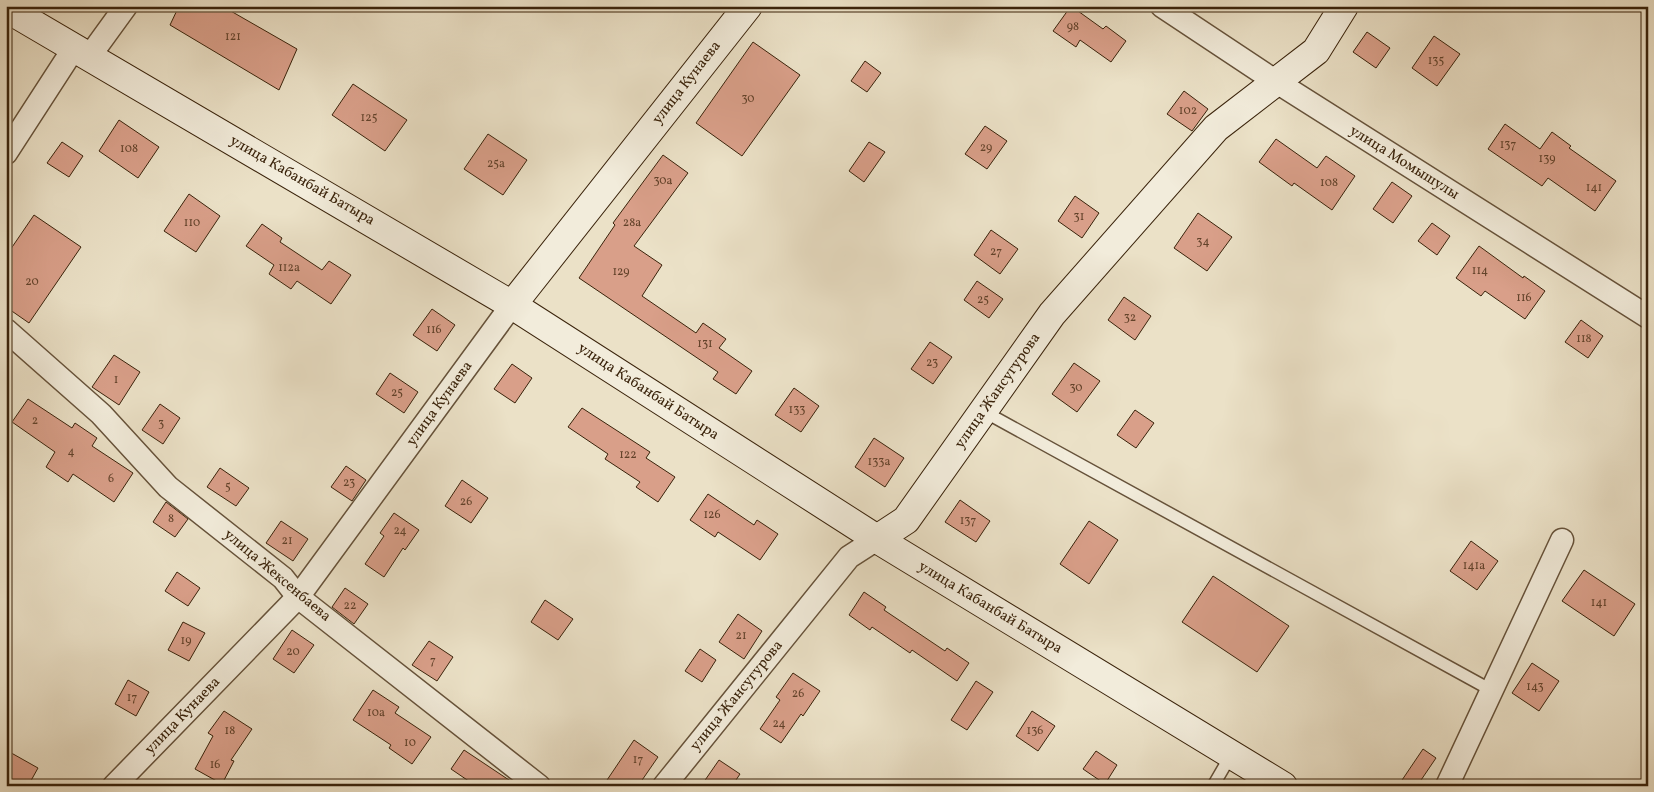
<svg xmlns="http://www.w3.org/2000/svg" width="1654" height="792" viewBox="0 0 1654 792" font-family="Vollkorn,serif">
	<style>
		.building { fill: #d99f89; stroke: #3a230b }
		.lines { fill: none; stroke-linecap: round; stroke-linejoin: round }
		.lane-casing { stroke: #66523a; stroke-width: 14 }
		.street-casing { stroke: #66523a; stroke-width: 25 }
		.secondary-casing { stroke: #3a230b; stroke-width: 30 }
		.lane { stroke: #f2ecdb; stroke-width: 11 }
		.street { stroke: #f2ecdb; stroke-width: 22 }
		.secondary { stroke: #f2ecdb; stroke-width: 28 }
		.labels { text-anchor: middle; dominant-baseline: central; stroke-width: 4; stroke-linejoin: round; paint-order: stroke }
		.number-label { font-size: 12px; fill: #62422a }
		.street-label { font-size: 15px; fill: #3a230b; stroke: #f2ecdb }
	</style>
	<rect width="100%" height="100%" fill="#ebe1c7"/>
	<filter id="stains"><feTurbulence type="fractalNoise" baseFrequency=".004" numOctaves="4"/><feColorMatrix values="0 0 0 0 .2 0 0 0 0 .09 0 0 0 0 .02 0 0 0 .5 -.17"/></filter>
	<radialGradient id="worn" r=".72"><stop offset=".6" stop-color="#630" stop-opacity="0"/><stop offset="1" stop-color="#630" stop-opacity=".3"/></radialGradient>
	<g class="building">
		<polygon points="179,6 222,6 297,49 279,90 170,25"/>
		<polygon points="1071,6 1103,29 1106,26 1126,41 1111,62 1080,40 1076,47 1053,31"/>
		<polygon points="1367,32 1390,48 1376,68 1353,52"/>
		<polygon points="1434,36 1460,54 1437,86 1412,68"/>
		<polygon points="753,42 800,75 742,156 696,123"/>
		<polygon points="865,61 881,73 867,92 851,81"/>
		<polygon points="353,84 407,120 385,151 332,115"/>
		<polygon points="1184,91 1208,109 1192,131 1167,114"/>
		<polygon points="119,120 159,147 138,178 99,151"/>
		<polygon points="1505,124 1540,149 1552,132 1571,146 1569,148 1616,181 1595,211 1548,178 1542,186 1488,149"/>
		<polygon points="985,126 1007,141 987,169 965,154"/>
		<polygon points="488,134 527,160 503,195 464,169"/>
		<polygon points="1276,139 1317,168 1326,156 1355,176 1332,210 1294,183 1292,186 1259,162"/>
		<polygon points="62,142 83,156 69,177 47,163"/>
		<polygon points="869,142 885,152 864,182 849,171"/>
		<polygon points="663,155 688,173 634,246 662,265 642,296 696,333 703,323 726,339 719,348 752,371 736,394 713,379 718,372 579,278 615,225 613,223"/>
		<polygon points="1392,182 1412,196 1393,223 1373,209"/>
		<polygon points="189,194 220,216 196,252 164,231"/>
		<polygon points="1075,196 1099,213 1082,238 1058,221"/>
		<polygon points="1198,213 1232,237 1207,271 1174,248"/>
		<polygon points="34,215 81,247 29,323 6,307 6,256"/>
		<polygon points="1432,223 1450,236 1437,255 1418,241"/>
		<polygon points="262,224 282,238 280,242 322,270 329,261 351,275 331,304 297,281 291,289 269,274 274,265 246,246"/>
		<polygon points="991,230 1018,249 1000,274 974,255"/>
		<polygon points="1479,246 1523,278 1524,276 1545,291 1525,319 1485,291 1481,296 1456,278"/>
		<polygon points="977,281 1003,299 989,318 964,300"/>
		<polygon points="1124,297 1151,316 1135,340 1108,320"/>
		<polygon points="432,309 455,325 437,351 413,335"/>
		<polygon points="1581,320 1603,336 1588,358 1565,342"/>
		<polygon points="930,342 952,357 933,384 911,369"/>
		<polygon points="114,355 140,372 119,405 92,387"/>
		<polygon points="1074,363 1100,381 1077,412 1052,394"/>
		<polygon points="512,364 532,378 515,403 494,389"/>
		<polygon points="390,373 418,392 404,413 376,394"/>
		<polygon points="794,388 819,406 801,432 775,415"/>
		<polygon points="28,399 72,428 75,423 97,438 92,446 133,473 114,502 73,474 68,482 46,467 55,452 12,422"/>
		<polygon points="160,404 180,418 163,444 142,430"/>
		<polygon points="582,408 650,452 646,458 675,477 658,502 636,487 640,482 605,459 608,454 568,427"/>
		<polygon points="1135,410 1154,423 1136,448 1117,435"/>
		<polygon points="874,438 904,458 885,487 855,467"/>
		<polygon points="346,466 366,480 352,501 331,487"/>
		<polygon points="220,468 249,488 236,506 207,487"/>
		<polygon points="462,480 488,498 471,523 445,506"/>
		<polygon points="708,494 754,525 757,520 778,534 760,560 718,532 715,537 690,520"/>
		<polygon points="960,500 990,521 976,542 945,522"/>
		<polygon points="166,502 188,519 175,537 153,522"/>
		<polygon points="394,513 419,530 405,550 403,548 384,577 365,564 384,536 380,533"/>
		<polygon points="281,521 308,539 293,561 266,543"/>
		<polygon points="1089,521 1118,540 1089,584 1060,564"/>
		<polygon points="1471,541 1498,561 1477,590 1450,571"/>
		<polygon points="1584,570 1635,604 1614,636 1562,601"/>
		<polygon points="177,572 200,588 188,606 165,591"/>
		<polygon points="1213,576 1289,626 1257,672 1182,622"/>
		<polygon points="345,588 368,604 354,624 332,607"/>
		<polygon points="864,592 886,607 884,610 945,651 947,648 969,663 957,681 912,650 910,653 872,627 870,630 849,615"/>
		<polygon points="545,600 573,619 558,640 531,622"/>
		<polygon points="738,614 762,631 744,659 719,642"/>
		<polygon points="183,622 205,633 189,661 168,650"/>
		<polygon points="292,630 314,645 294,673 273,659"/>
		<polygon points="429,641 453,657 437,681 412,665"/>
		<polygon points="700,649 716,660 702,682 685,671"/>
		<polygon points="1532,663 1559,681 1539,711 1512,693"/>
		<polygon points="793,673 820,691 803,716 801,714 781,743 760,729 780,700 776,697"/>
		<polygon points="128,680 149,692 136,716 115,704"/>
		<polygon points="976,681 993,692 967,730 951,720"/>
		<polygon points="373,690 399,707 395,713 431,737 412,764 389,748 391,745 353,720"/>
		<polygon points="224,711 252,729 231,760 234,761 222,784 195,769 213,736 208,733"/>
		<polygon points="1032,711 1055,726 1038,751 1016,736"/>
		<polygon points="634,740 658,757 638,786 603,786"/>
		<polygon points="1423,749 1436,758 1417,786 1398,786"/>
		<polygon points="6,750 38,768 28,786 18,786 6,779"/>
		<polygon points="464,750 512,782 517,786 476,786 451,769"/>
		<polygon points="1096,751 1117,765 1105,784 1083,769"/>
		<polygon points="719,760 740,774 732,786 701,786"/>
	</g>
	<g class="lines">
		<g class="lane-casing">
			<g id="lane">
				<polyline points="983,411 1491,690"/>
				<polyline points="1213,786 1231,755"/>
			</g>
		</g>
		<g class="street-casing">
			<g id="street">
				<polyline points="1162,6 1275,81 1648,317"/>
				<polyline points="89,57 126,6"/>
				<polyline points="6,153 74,48"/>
				<polyline points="6,330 101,414 168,487 283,578 298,597 539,786"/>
				<polyline points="114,786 298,597 512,305"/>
				<polyline points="664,786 849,557 877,539"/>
				<polyline points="1447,786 1562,540"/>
			</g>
		</g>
		<g class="secondary-casing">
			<g id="secondary">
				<polyline points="6,8 512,305 877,539 1283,786"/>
				<polyline points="512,305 748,6"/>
				<polyline points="877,539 906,520 1052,314 1216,128 1316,51 1344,6"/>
			</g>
		</g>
		<use href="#lane" class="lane"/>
		<use href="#street" class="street"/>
		<use href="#secondary" class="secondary"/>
	</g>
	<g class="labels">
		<g class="number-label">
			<text x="1073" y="27">98</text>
			<text x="233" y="37">121</text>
			<text x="1436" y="61">135</text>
			<text x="748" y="99">30</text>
			<text x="1188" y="111">102</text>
			<text x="369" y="118">125</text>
			<text x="1508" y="145">137</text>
			<text x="986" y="148">29</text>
			<text x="129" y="149">108</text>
			<text x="1547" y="159">139</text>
			<text x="496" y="164">25а</text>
			<text x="663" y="181">30а</text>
			<text x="1329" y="183">108</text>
			<text x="1594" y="188">141</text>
			<text x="1079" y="217">31</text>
			<text x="192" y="223">110</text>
			<text x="632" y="223">28а</text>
			<text x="1203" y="242">34</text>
			<text x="996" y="252">27</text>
			<text x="289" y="268">112а</text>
			<text x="1480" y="271">114</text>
			<text x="621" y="272">129</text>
			<text x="32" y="282">20</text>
			<text x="1524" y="298">116</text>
			<text x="983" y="300">25</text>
			<text x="1130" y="318">32</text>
			<text x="434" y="330">116</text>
			<text x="1584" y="339">118</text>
			<text x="705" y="344">131</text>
			<text x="932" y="363">23</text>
			<text x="116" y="380">1</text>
			<text x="1076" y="388">30</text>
			<text x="397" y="393">25</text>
			<text x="797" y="410">133</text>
			<text x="35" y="421">2</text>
			<text x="161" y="424">3</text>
			<text x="71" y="452">4</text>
			<text x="628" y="455">122</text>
			<text x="879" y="462">133а</text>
			<text x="111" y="479">6</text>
			<text x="349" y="483">23</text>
			<text x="228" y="487">5</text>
			<text x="466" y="502">26</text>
			<text x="712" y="515">126</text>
			<text x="171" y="519">8</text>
			<text x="968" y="521">137</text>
			<text x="400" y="531">24</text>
			<text x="287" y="541">21</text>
			<text x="1474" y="566">141а</text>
			<text x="1599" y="603">141</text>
			<text x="350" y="606">22</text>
			<text x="741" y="636">21</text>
			<text x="186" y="641">19</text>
			<text x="293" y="652">20</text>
			<text x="433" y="661">7</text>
			<text x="1535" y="687">143</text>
			<text x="798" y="694">26</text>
			<text x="132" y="698">17</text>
			<text x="376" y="713">10а</text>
			<text x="779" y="724">24</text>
			<text x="230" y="731">18</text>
			<text x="1035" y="731">136</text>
			<text x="410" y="743">10</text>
			<text x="638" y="760">17</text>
			<text x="215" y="765">16</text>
		</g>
		<g class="street-label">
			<text transform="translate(687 83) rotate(-52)">улица Кунаева</text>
			<text transform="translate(1404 163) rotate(32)">улица Момышулы</text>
			<text transform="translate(302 181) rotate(30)">улица Кабанбай Батыра</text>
			<text transform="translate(998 391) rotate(-55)">улица Жансугурова</text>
			<text transform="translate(648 392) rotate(33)">улица Кабанбай Батыра</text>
			<text transform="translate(440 404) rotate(-54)">улица Кунаева</text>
			<text transform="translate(277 576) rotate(40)">улица Жексенбаева</text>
			<text transform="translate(990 608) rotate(31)">улица Кабанбай Батыра</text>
			<text transform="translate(737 696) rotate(-51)">улица Жансугурова</text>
			<text transform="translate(183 716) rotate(-46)">улица Кунаева</text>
		</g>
	</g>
	<rect width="1654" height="792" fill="none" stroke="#ebe1c7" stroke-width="25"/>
	<rect x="8" y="8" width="1639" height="777" fill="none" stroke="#3a230b" stroke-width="2.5"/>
	<rect x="12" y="12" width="1629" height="767" fill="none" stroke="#3a230b"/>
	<rect width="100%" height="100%" filter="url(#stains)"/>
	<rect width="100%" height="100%" fill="url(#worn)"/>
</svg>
